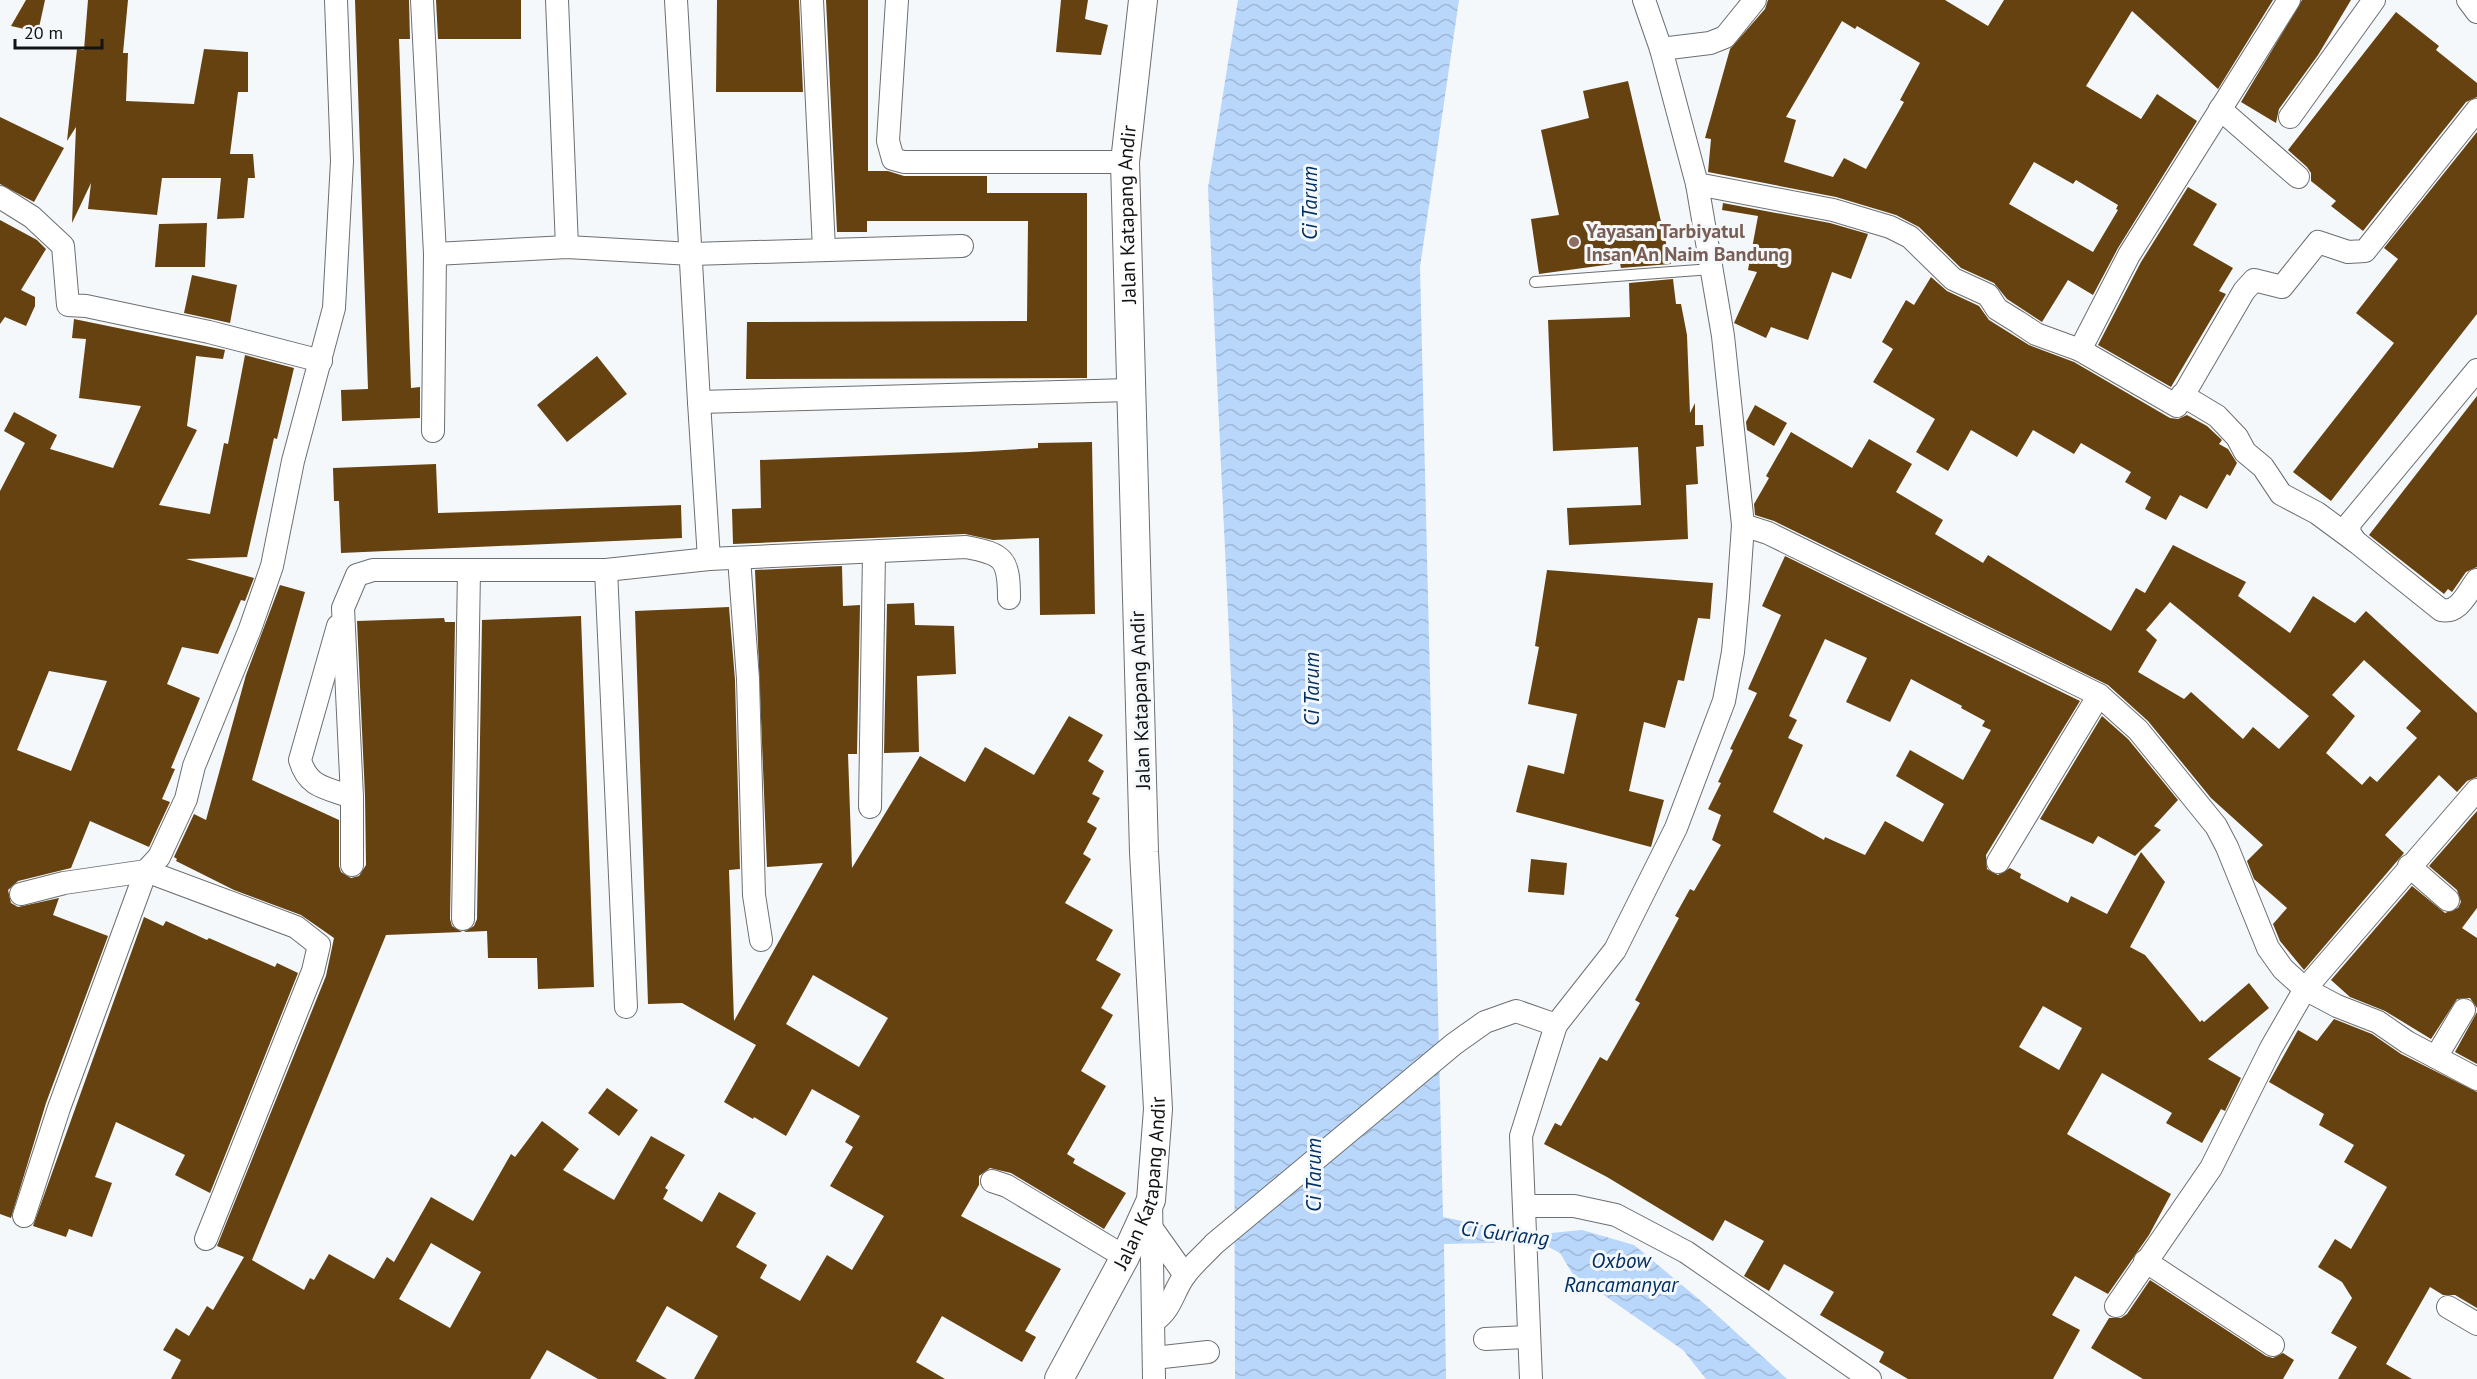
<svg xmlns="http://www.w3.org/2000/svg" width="2477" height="1379" viewBox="0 0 2477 1379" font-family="'PT Sans',sans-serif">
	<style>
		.water { fill: url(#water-waves) }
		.building { fill: #664210; fill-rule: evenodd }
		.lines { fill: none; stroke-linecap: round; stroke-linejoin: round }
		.service-casing { stroke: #6c6f71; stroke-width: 12 }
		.minor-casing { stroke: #6c6f71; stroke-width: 24 }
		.tertiary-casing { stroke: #6c6f71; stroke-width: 30 }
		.service { stroke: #fff; stroke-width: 10 }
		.minor { stroke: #fff; stroke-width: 22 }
		.tertiary { stroke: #fff; stroke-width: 28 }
		.education-dot { fill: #8d6e63; stroke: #f5f8fb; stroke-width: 2 }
		.labels { text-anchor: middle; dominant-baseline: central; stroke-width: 6; stroke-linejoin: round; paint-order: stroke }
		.street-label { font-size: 20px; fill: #121314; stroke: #f5f8fb }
		.education-label { font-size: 20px; font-weight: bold; fill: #785e54; stroke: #f5f8fb; text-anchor: start }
		.water-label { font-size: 21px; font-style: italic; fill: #002f63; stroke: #f5f8fb }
	</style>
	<defs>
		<pattern id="water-waves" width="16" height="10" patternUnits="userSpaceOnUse" patternTransform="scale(1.5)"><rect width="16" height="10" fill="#b9d6fb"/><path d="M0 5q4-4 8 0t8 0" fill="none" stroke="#9eb7d6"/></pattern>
	</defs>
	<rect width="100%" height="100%" fill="#f5f8fb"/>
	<polygon class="water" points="1238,0 1459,0 1420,267 1443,1217 1515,1232 1541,1234 1582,1230 1634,1245 1707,1306 1787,1379 1706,1379 1683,1350 1572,1273 1560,1253 1539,1242 1444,1244 1446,1379 1235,1379 1233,720 1208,188"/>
	<g class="building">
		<polygon points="26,0 45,0 38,32 11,26"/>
		<polygon points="88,0 128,0 123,53 128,53 126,101 194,104 204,49 248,52 248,92 238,92 230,154 253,154 255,178 248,178 244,218 217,219 221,178 162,178 157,215 88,209 91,183 72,223 76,127 67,141 77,49 84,50"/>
		<polygon points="355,0 409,0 410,39 399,39 411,388 420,387 420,418 342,421 341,390 368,389"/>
		<polygon points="436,0 521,0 521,39 438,39"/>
		<polygon points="717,0 799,0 803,92 716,92"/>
		<polygon points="826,0 868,0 868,171 888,171 904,176 987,176 987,193 1087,193 1087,378 746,379 747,322 1027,321 1028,221 867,221 867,232 837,232"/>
		<polygon points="1061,0 1088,0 1085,19 1108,25 1101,55 1056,52"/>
		<path d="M1768 0H1945L1988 26 2004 0H2273L2218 89 2132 11 2086 86 2141 119 2157 94 2197 121 2118 248 2093 295 2068 280 2042 322 2007 299 1994 283 1961 268 1919 227 1896 215 1836 197 1708 172 1711 139 1705 138 1730 49 1765 9ZM1842 21 1855 29 1857 26 1920 63 1900 100 1904 102 1866 169 1844 158 1833 177 1784 162 1796 120 1786 117ZM2034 162 2073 184 2076 180 2118 205 2116 209 2118 210 2093 252 2009 204Z"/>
		<polygon points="2302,0 2351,0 2318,55 2279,109 2276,123 2241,102"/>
		<polygon points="2396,12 2439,46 2436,50 2477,83 2477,97 2466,102 2363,231 2331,206 2336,201 2311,181 2311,173 2307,167 2288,150"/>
		<polygon points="1628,81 1671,264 1621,268 1620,263 1539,274 1531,219 1559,215 1541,130 1589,118 1583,91"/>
		<polygon points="0,117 64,148 34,202 0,184"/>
		<polygon points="2477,132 2477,314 2331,501 2293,472 2394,343 2356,313 2398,259 2384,248"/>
		<polygon points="2188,187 2217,204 2193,245 2233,268 2219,291 2226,294 2171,387 2098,345 2141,262"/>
		<polygon points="1723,203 1830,223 1868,234 1851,279 1832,272 1808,340 1771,327 1766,338 1734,323 1757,272 1748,270 1758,216 1722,210"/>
		<polygon points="0,220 37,240 46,249 21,290 35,297 35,306 26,326 5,317 0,324"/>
		<polygon points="207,223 205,267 155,267 159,224"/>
		<polygon points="192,275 237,285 230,323 184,313"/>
		<polygon points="1931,277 1947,291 1979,306 1989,320 2029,345 2074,362 2170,418 2178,419 2187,415 2207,426 2222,440 2219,444 2228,449 2237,463 2230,476 2227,474 2207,509 2180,495 2166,520 2145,509 2151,497 2125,482 2131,472 2081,443 2074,454 2033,430 2017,457 1971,430 1948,471 1916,452 1935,419 1873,382 1893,349 1882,342 1906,300 1914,305"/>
		<polygon points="1673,279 1676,304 1681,304 1687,335 1690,413 1695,403 1695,425 1703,425 1704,446 1696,447 1698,484 1686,485 1688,539 1569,545 1567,508 1641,505 1638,447 1553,451 1548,320 1630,317 1629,283"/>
		<path d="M74 319 225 350 223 359 196 356 187 426 197 430 159 505 210 514 224 443 228 444 245 355 294 368 277 439 274 438 247 557 186 559 254 578 245 601 241 600 218 654 182 647 167 684 200 698 171 768 175 769 162 799 170 802 149 847 90 821 71 868 18 881 8 890 11 903 18 907 59 898 53 915 108 936 46 1103 11 1218 0 1214V491L25 443 4 431 14 412 57 435 50 449 113 468 141 406 79 398 86 339 72 338ZM49 671 107 681 71 771 17 750Z"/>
		<polygon points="597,356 627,394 567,442 537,405"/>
		<polygon points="2477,396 2477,567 2466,572 2452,592 2448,589 2444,594 2369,535"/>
		<polygon points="1755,405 1787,423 1774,446 1747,430 1746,422"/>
		<path d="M1791 432 1852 468 1869 439 1912 464 1896 492 1943 520 1935 534 1983 563 1988 555 2111 631 2136 588 2145 593 2173 545 2246 582 2238 596 2290 633 2313 596 2355 623 2366 611 2477 713V777L2467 781 2457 792 2439 775 2385 835 2404 853 2304 970 2280 941 2273 924 2287 908 2254 879 2247 861 2263 845 2211 798 2148 721 2108 685 1774 521 1755 515 1754 504 1769 478 1766 476ZM2170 602 2309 716 2279 749 2253 727 2243 739 2191 692 2184 699 2138 672 2157 640 2146 630ZM2364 660 2421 711 2406 728 2417 738 2377 782 2370 776 2362 785 2326 753 2355 716 2332 695Z"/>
		<polygon points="1092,442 1095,614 1040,615 1039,538 993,540 965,534 733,544 732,509 761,508 760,460 969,452 1038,448 1038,443"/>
		<polygon points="436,464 438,513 681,505 682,538 341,553 339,501 334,501 333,468"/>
		<path d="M1785 556 2080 701 1986 855 1987 869 1998 875 2010 868 2021 874 2020 878 2068 903 2071 896 2107 914 2141 852 2165 882 2130 947 2145 955 2200 1022 2202 1020 2204 1022 2249 983 2269 1008 2208 1059 2241 1078 2225 1111 2221 1109 2202 1143 2166 1123 2172 1113 2102 1073 2067 1134 2171 1194 2149 1235 2108 1294 2075 1276 2052 1315 2080 1330 2053 1379H1908L1879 1362 1884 1352 1820 1315 1834 1292 1784 1264 1769 1291 1744 1276 1764 1241 1725 1220 1713 1241 1607 1177 1544 1144 1555 1123 1561 1126 1600 1057 1607 1061 1640 1003 1635 1000 1679 918 1675 916 1690 889 1694 891 1721 845 1712 840 1721 815 1708 809 1721 783 1718 782 1733 750 1730 749 1757 693 1748 689 1781 615 1762 606ZM1825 639 1867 658 1846 702 1890 722 1911 679 1962 706 1961 708 1985 721 1982 726 1991 730 1963 780 1910 750 1896 776 1944 804 1923 842 1885 821 1865 855 1825 837 1824 840 1773 812 1803 745 1788 738 1797 720 1789 716ZM2043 1006 2082 1028 2059 1070 2019 1047Z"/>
		<path d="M842 566 843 606 860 605 857 754H848L852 868 920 756 965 782 985 747 1034 775 1069 716 1103 735 1088 761 1104 771 1092 794 1100 798 1087 822 1097 828 1083 854 1091 859 1065 903 1113 930 1096 960 1121 974 1101 1008 1113 1015 1081 1071 1106 1086 1067 1154 1075 1159 1073 1163 1126 1193 1104 1229 1011 1173 990 1168 979 1176V1185L961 1216 1061 1269 1025 1331 1036 1337 1022 1362 942 1316 916 1362 945 1379H694L718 1336 667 1306 636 1361 667 1379H598L547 1350 530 1379H171L181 1360 163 1350 176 1328 189 1336 207 1306 213 1310 244 1257 217 1246 326 976 334 938 301 915 234 890 176 861 177 859 174 857 194 814 206 820 246 675 280 585 305 592 252 780 339 820V866L341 872 351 878 359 876 366 865 365 796 357 621 444 618 445 622H455L450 919 452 926 462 932 386 935 252 1260 304 1290 310 1278 314 1280 329 1254 374 1279 387 1257 394 1262 431 1197 473 1221 511 1154 515 1157 542 1121 579 1149 563 1170 614 1200 651 1136 685 1155 665 1188 668 1190 663 1199 702 1222 719 1192 756 1213 736 1247 767 1265 760 1278 800 1301 827 1255 852 1270 884 1216 830 1186 853 1147 845 1142 860 1116 812 1089 786 1136 754 1117 753 1119 724 1102 756 1045 682 1003 648 1004 635 611 729 607 735 680 740 869 729 870 734 1021 823 863 767 867 755 570ZM813 975 888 1018 859 1067 786 1024ZM431 1243 481 1272 450 1328 399 1299Z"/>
		<polygon points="1547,570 1713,583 1710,619 1698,618 1684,681 1678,680 1665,728 1644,722 1629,791 1664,800 1651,847 1516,812 1528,765 1564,774 1577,714 1528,704 1539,647 1535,646"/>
		<polygon points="914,603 915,625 954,626 956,674 917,676 919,752 884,753 887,604"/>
		<polygon points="581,616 594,987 538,989 537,958 488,958 487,931 464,932 474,926 477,919 482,620"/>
		<polygon points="2102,716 2128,739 2178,800 2154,826 2161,830 2135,856 2098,836 2093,844 2040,819"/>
		<polygon points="2477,811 2477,908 2462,928 2477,938 2477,1008 2470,998 2457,999 2431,1039 2385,1011 2350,997 2331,980 2412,886 2445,913 2458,908 2461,902 2457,890 2429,866"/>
		<polygon points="1531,859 1567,863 1564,895 1528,892"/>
		<polygon points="144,917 163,926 166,921 207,940 209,938 275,967 277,963 298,973 210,1193 175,1175 185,1155 116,1122 95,1177 112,1183 92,1237 69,1229 66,1237 33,1226"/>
		<polygon points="2477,1012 2477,1064 2455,1052"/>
		<polygon points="2334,1019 2372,1034 2401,1054 2477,1092 2477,1308 2455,1295 2443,1295 2430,1287 2386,1364 2412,1379 2338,1379 2357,1347 2331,1333 2352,1298 2342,1282 2318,1267 2335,1239 2351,1249 2387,1187 2344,1162 2354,1145 2319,1125 2324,1114 2269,1082 2298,1030 2317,1041"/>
		<polygon points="607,1088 638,1110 619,1136 588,1113"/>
		<polygon points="2150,1280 2266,1356 2273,1358 2283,1353 2294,1360 2283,1379 2143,1379 2091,1348 2109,1318 2121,1318 2127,1314"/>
	</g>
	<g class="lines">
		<g class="service-casing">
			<polyline id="service" points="1535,282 1712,269"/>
		</g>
		<g class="minor-casing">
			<g id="minor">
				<polyline points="422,0 435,254 433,431"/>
				<polyline points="557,0 567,247"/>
				<polyline points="676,0 699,402 1129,390"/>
				<polyline points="812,0 824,249"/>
				<polyline points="897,0 888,141 893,159 904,162 1125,162"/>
				<polyline points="2468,0 2477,12"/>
				<polyline points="1661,49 1710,43 1725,37 1755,0"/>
				<polyline points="2220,109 2298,177"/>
				<polyline points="2290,117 2374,0"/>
				<polyline points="1697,184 1833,210 1890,227 1910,237 1953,279 1988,295 1997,309 2018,322 2036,334 2080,350 2177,406 2244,291 2254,280 2282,287 2318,242 2348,252 2365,251 2477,110"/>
				<polyline points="0,197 32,217 63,246 68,305 86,306 209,332 321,361"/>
				<polyline points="435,254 567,247 692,254 962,246"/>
				<polyline points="2080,350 2129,255 2289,0"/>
				<path d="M2477 370 2350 523 2349 532 2355 541 2441 610C2459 614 2467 593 2477 580"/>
				<polyline points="2182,395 2217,416 2237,437 2245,452 2263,467 2281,494 2317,513 2355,541"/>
				<polyline points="699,402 709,559"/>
				<polyline points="1743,525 1768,533 2099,695 2138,730 2216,826 2227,847 2268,948 2283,969 2305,989 2337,1006 2378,1022 2407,1042 2477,1079"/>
				<polyline points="739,558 748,679 754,895 761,940"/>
				<polyline points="606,570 626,1007"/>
				<path d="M338 626 300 760C308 788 327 788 352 797"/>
				<polyline points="870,807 874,553"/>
				<polyline points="1998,862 2099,695"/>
				<path d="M352 865V797L343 608 357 575 373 570H606L709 559 966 547C1004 554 1009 559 1009 598"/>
				<polyline points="2409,866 2448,900"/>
				<polyline points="21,894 64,883 146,871 296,927 319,945 313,971 206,1239"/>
				<polyline points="463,919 469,571"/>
				<polyline points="2436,1057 2464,1010"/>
				<polyline points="992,1181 1007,1186 1125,1257"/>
				<polyline points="1151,1201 1154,1379"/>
				<polyline points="1524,1206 1574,1206 1616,1215 1686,1252 1870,1379"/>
				<polyline points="24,1216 59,1108 146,871 159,857 186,799 194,766 250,629 272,566 293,461 334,308 342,161 336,0"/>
				<polyline points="1153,1230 1185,1275"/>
				<polyline points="2145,1261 2273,1345"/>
				<polyline points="2116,1306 2211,1168 2271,1048 2305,989 2477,790"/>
				<polyline points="2448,1307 2477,1324"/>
				<path d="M1154 1321C1172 1309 1173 1291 1185 1275 1193 1264 1205 1254 1214 1244L1454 1044 1485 1022 1516 1011 1556 1025"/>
				<polyline points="1485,1339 1528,1337"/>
				<polyline points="1154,1358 1208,1352"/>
				<polyline points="1531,1379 1521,1136 1556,1025 1615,950 1676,828 1724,701 1733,652 1738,597 1743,525 1723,336 1697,184 1661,49 1644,0"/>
			</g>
		</g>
		<g class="tertiary-casing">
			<g id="tertiary">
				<path id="s1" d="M1059 1379 1125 1257 1151 1200 1158 1109 1144 852 1125 162 1143 0"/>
			</g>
		</g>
		<use href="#service" class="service"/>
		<use href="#minor" class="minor"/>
		<use href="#tertiary" class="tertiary"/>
	</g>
	<circle class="education-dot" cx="1574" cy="242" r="6"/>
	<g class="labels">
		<g class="street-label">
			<text stroke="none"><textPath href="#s1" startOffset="1188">Jalan Katapang Andir</textPath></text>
			<text transform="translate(1140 700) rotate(-92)">Jalan Katapang Andir</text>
			<text stroke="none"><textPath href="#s1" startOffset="216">Jalan Katapang Andir</textPath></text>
		</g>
		<g class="education-label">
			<text x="1586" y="231">Yayasan Tarbiyatul<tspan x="1586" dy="23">Insan An Naim Bandung</tspan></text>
		</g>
		<g class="water-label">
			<text transform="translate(1309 203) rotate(-90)">Ci Tarum</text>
			<text transform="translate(1311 689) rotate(-90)">Ci Tarum</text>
			<text transform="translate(1313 1175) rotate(-90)">Ci Tarum</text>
			<text transform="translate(1505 1233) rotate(7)">Ci Guriang</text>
			<text x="1621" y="1260">Oxbow<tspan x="1621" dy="24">Rancamanyar</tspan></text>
		</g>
	</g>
	<path d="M15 39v9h87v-9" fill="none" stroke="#121314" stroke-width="3"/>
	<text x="24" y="39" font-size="18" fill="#121314" stroke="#f5f8fb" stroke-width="4.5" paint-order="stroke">20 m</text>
</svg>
